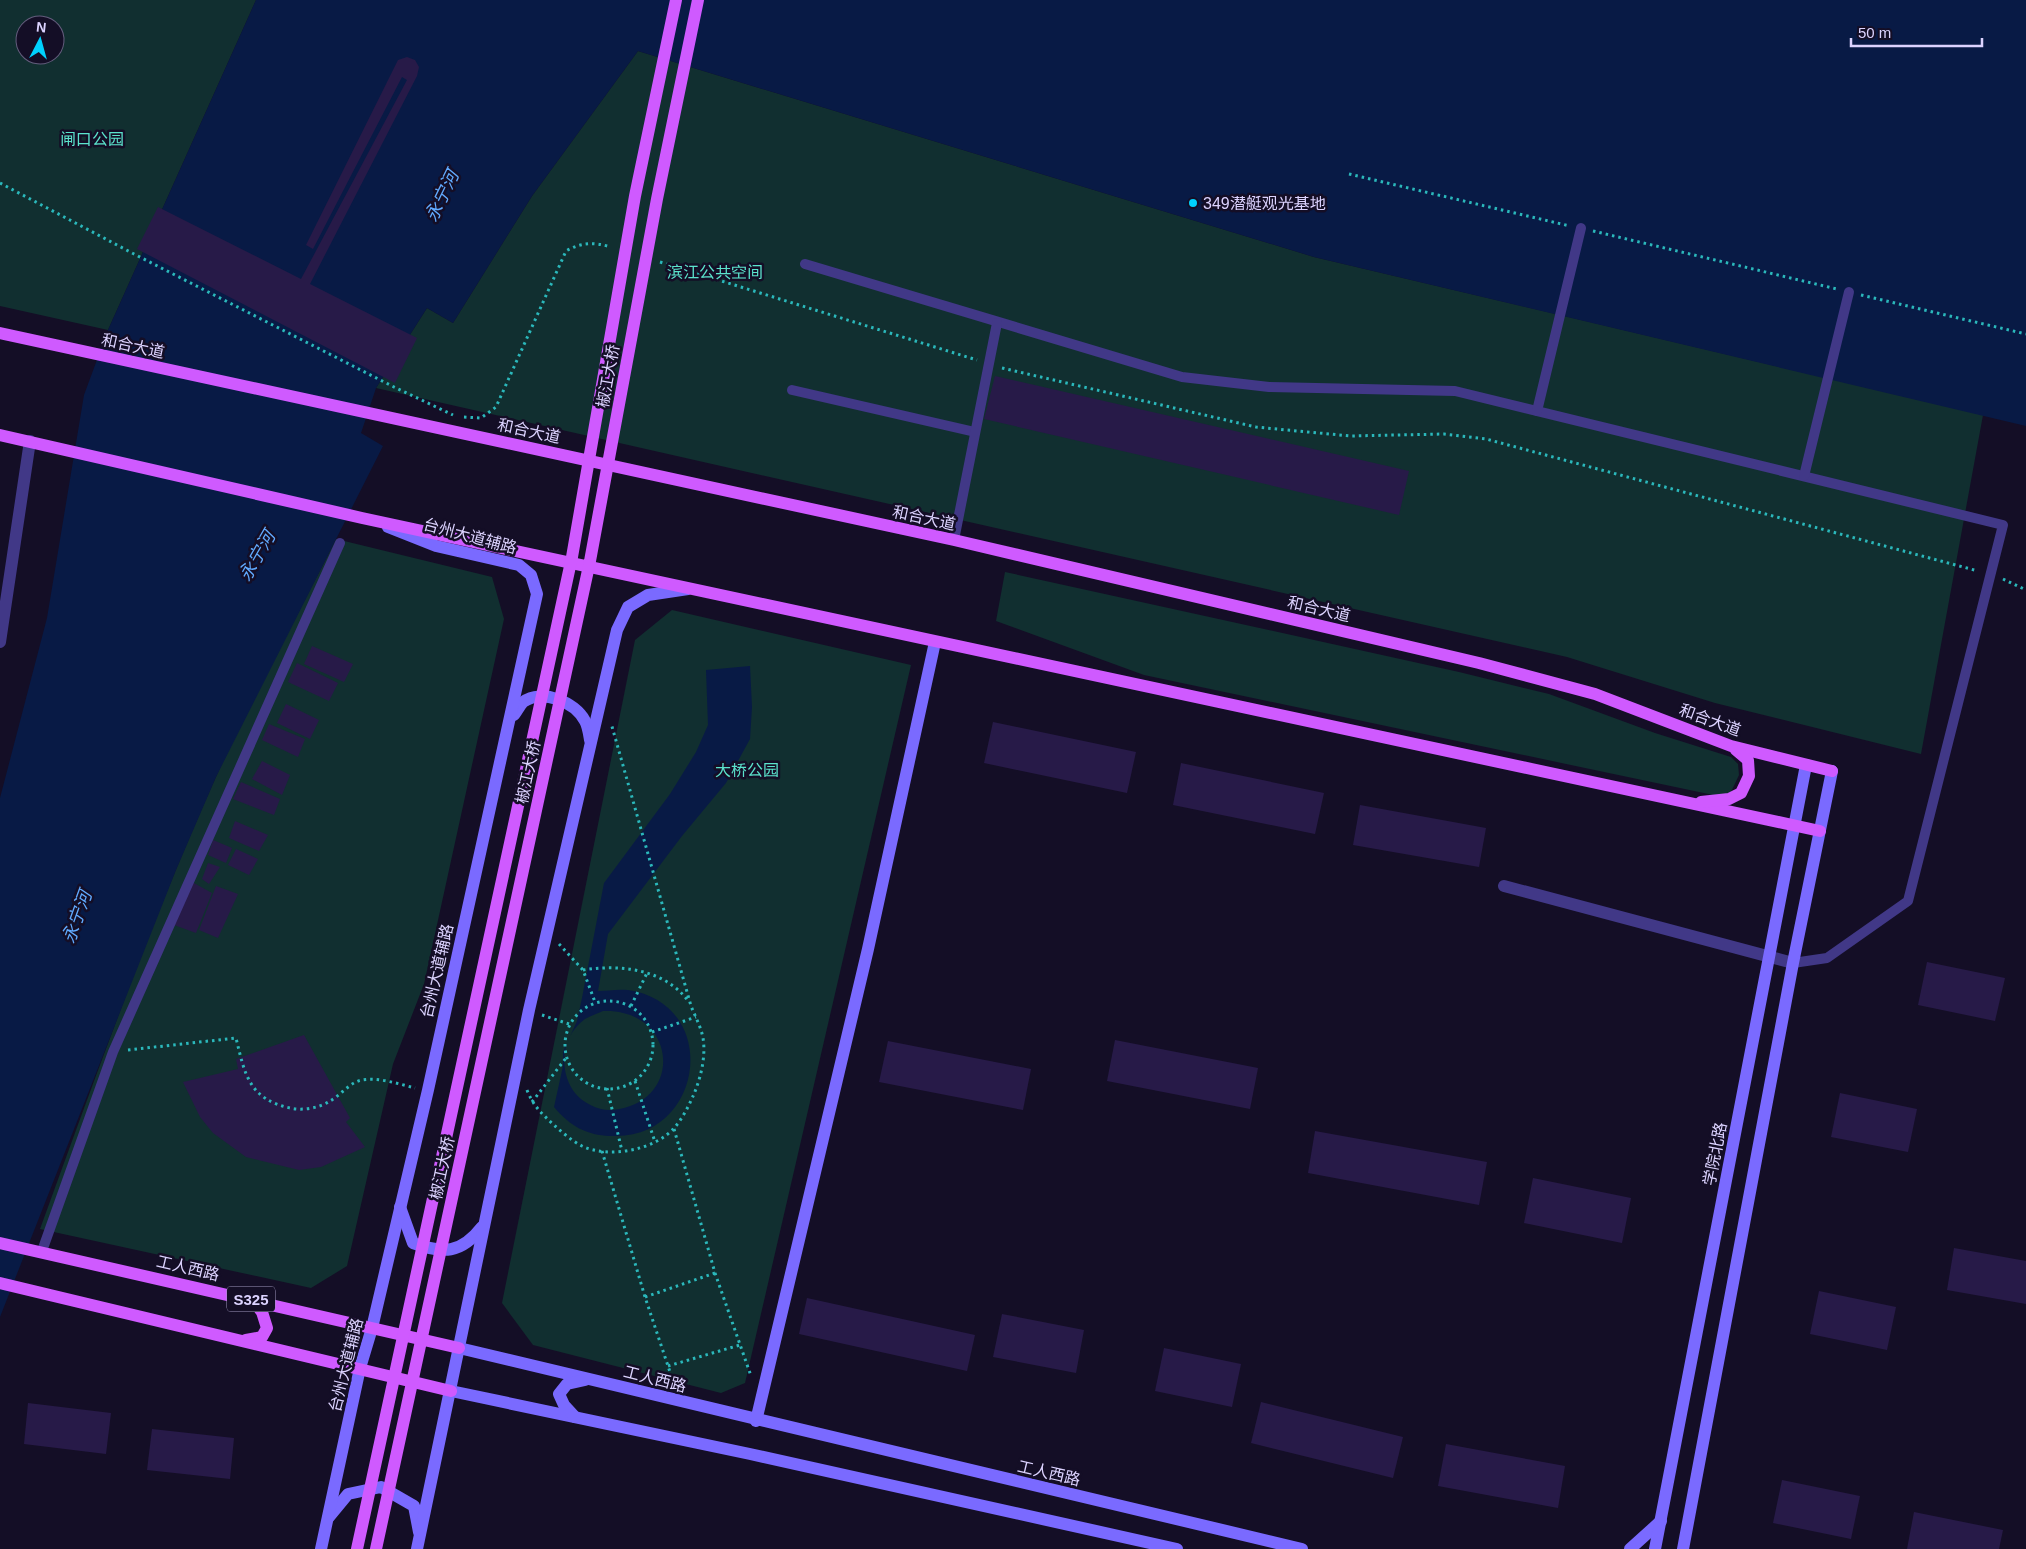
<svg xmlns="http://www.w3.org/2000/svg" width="2026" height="1549" viewBox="0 0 2026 1549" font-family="Helvetica,'Noto Sans SC',sans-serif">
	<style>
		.green { fill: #112f30; fill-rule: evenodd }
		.water { fill: #081a45; fill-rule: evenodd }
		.building { fill: #271a48 }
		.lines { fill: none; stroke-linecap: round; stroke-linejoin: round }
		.path { stroke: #2bb8bb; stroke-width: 3; stroke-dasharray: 2.5 4; stroke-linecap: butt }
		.lane { stroke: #413887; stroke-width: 10 }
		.street { stroke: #413887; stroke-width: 12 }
		.secondary { stroke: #7a6aff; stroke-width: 12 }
		.primary { stroke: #cf5aff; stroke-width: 12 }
		.primary-bridge { stroke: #cf5aff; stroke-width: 12 }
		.poi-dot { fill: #00d1fe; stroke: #140e26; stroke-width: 2 }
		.labels { text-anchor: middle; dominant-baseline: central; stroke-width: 5; stroke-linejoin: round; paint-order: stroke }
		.shield { fill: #140e26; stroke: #a098be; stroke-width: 1 }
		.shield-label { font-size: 15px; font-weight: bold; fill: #dcd3ff }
		.park-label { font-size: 16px; fill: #5be3cc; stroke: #140e26 }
		.poi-label { font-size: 16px; fill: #dcd3ff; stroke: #140e26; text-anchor: start }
		.street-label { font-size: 16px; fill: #dcd3ff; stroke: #140e26 }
		.water-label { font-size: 18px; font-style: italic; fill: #61aaff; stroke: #140e26 }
	</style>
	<rect width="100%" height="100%" fill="#140e26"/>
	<g class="green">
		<path d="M0 0H256L108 330 0 306ZM25 25H55V55H25Z"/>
		<polygon points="638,51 1314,257 1983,415 1921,754 1715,703 1567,657 376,388 427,308 453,323 532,196"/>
		<path d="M336 539 492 577 504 619 424 984 393 1064 347 1266 311 1288 40 1229C95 1078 149 926 215 779 252 697 296 619 336 539Z"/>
		<polygon points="1005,572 1459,672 1549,694 1655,733 1731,757 1738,764 1739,775 1730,794 1718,796 1144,675 996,621"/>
		<polygon points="672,610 911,665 745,1383 721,1393 533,1345 502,1303 635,640"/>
	</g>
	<g class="water">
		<polygon points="256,0 2026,0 2026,426 1314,257 638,51 532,196 453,323 427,308 376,388 361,433 383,446 216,777 176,870 0,1317 0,798 47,618 84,395 108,330"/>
		<path d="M750 666 752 707 750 739 726 783 682 836 608 934 598 991C607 991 617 989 628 990 722 1004 704 1139 613 1136 587 1136 570 1126 554 1107L563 1066V1052L577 1021 582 998 604 883 670 794 696 752 708 725 706 670ZM603 1011C677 1008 686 1103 612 1110 599 1111 583 1103 575 1093 558 1071 561 1036 585 1019 590 1016 597 1014 603 1011Z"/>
	</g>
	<g class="building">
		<polygon points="407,57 415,60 419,67 417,76 310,284 417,338 395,383 137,249 158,207 301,279 407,80 402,77 313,249 306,245 398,60"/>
		<polygon points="995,376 1409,471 1399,515 984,419"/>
		<polygon points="312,646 353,664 344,682 304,664"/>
		<polygon points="297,663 338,683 329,701 288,682"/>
		<polygon points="286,704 319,720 310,739 277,723"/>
		<polygon points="993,722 1136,752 1127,793 984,763"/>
		<polygon points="269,724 305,739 298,757 262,740"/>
		<polygon points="262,761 290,775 282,795 252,779"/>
		<polygon points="1181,763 1324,793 1315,834 1173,805"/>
		<polygon points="241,782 280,799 274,815 233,799"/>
		<polygon points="1360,805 1486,828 1479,867 1353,845"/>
		<polygon points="235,821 268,835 259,851 229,838"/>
		<polygon points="213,840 232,848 226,863 208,855"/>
		<polygon points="236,849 258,859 249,875 228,865"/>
		<polygon points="208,863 220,867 209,884 202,879"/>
		<polygon points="192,882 212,893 196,933 174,925"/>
		<polygon points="216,886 238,894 218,938 199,930"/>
		<polygon points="1927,962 2005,978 1995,1021 1918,1005"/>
		<polygon points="304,1035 350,1118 346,1122 365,1147 321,1167 299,1170 246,1157 213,1133 200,1117 183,1082 238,1069 236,1059"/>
		<polygon points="1115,1040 1258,1068 1250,1109 1107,1081"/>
		<polygon points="888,1041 1031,1069 1023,1110 879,1082"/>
		<polygon points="1840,1093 1917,1109 1908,1152 1831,1137"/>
		<polygon points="1315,1131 1487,1162 1479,1205 1308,1173"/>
		<polygon points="1533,1178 1631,1198 1622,1243 1524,1223"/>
		<polygon points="1954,1248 2026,1261 2026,1304 1947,1290"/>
		<polygon points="1819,1291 1896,1307 1887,1350 1810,1334"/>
		<polygon points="807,1298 975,1335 967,1371 799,1334"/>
		<polygon points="1002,1314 1084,1330 1076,1373 993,1357"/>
		<polygon points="1164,1348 1241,1364 1232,1407 1155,1391"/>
		<polygon points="1261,1402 1403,1437 1393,1478 1251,1443"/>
		<polygon points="28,1403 111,1413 106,1454 24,1444"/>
		<polygon points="152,1429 234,1438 230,1479 147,1470"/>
		<polygon points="1446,1444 1565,1466 1558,1508 1438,1486"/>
		<polygon points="1782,1480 1860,1496 1851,1539 1773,1523"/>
		<polygon points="1914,1512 2003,1530 1999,1549 1907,1549"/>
	</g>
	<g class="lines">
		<g class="path">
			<polyline points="1349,174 1570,226"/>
			<polyline points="0,183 134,254 392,386 453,415"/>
			<polyline points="1593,231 1837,289"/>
			<polyline points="660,262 977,360"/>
			<polyline points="1861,295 2026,334"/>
			<polyline points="1002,368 1256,427 1350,436 1444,434 1486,439 1978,571"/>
			<path d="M464 417 481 418 496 407 566 251C582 242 594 242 611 247"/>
			<polyline points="2003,579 2026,590"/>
			<polyline points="559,944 583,970 595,1002"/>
			<path d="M583 970C621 964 665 969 689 1002"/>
			<circle cx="609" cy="1045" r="44"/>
			<polyline points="631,1006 647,973"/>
			<polyline points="542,1015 569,1024"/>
			<polyline points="652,1032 696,1017"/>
			<path d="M128 1050 236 1038C245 1075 249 1099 290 1108 303 1111 319 1108 330 1101 341 1095 350 1082 362 1080 378 1077 399 1084 415 1088"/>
			<polyline points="635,1081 655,1142"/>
			<polyline points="607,1088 622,1151"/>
			<path d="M527 1090C533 1106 543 1115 555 1126 563 1133 572 1141 582 1146 609 1159 656 1150 675 1127 683 1118 689 1105 694 1094 701 1077 706 1056 703 1038 701 1027 695 1016 691 1006L611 723"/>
			<polyline points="532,1102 566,1058"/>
			<polyline points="674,1129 715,1273 751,1376"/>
			<polyline points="602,1151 645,1297 674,1384"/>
			<polyline points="645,1297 715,1273"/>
			<polyline points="668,1366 740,1345"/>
		</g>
		<g class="lane">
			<polyline points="805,264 1182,377 1269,387 1455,391 2003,525 1908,901 1827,958 1793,963"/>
			<polyline points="792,390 975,432"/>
			<polyline points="1537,411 1581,228"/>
			<polyline points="1804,476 1849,292"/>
			<polyline points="954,540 997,323"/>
			<polyline points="42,1251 113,1052 340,543"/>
		</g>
		<g class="street">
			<polyline points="0,642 30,441"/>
			<polyline points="1504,886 1793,963"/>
		</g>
		<g class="secondary">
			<path d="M514 715C517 711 520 705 523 702 542 688 575 702 585 721 588 726 589 734 590 740"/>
			<path d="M400 1207 413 1243C443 1254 461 1254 482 1227"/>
			<polyline points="459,1348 1302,1549"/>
			<polyline points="451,1391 750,1454 1177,1549"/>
			<polyline points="575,1417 564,1405 559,1394 567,1384 585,1380"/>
			<polyline points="756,1421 868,949 935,642"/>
			<polyline points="329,1517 348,1494 381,1487 414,1506 419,1532"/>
			<polyline points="321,1549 360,1368 372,1328 428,1090 537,594 531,575 519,565 436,546 388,527"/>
			<polyline points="417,1549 529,1010 617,630 628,607 648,595 688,589"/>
			<polyline points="1630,1549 1661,1521"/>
			<polyline points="1655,1549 1806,765"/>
			<polyline points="1683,1549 1793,963 1832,771"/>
		</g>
		<g class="primary">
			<polyline points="0,333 954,540 1479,663 1595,694 1731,746 1832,771"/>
			<polyline points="0,435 362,518 1820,831"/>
			<polyline points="1701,802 1729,799 1741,793 1749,776 1748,760 1736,750"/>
			<polyline points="0,1243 459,1348"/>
			<polyline points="0,1283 451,1391"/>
			<polyline points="246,1340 262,1337 267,1328 262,1312 252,1299"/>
		</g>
		<g class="primary-bridge">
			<polyline points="357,1549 572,557 635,196 676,0"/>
			<polyline points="376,1549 590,561 657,199 698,0"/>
		</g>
	</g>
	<circle class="poi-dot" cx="1193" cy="203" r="5"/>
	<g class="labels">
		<rect class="shield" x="227" y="1286.5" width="48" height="25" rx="4"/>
		<g class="shield-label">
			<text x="251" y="1299">S325</text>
		</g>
		<g class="park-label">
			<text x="92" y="139">闸口公园</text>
			<text x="715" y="272">滨江公共空间</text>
			<text x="747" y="770">大桥公园</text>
		</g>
		<g class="poi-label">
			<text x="1203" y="203">349潜艇观光基地</text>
		</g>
		<g class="street-label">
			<text transform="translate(133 346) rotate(12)">和合大道</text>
			<text transform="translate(608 376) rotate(-80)">椒江大桥</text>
			<text transform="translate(529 431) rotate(12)">和合大道</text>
			<text transform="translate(924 518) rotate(12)">和合大道</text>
			<text transform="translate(470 536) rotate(15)">台州大道辅路</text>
			<text transform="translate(1319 609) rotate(13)">和合大道</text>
			<text transform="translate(1710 720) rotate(20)">和合大道</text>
			<text transform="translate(528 772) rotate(-78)">椒江大桥</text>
			<text transform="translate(437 971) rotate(-77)">台州大道辅路</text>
			<text transform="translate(1715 1154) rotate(-79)">学院北路</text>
			<text transform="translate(442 1168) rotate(-78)">椒江大桥</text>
			<text transform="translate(188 1268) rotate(13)">工人西路</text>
			<text transform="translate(346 1365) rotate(-76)">台州大道辅路</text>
			<text transform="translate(655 1379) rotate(14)">工人西路</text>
			<text transform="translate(1049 1473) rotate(13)">工人西路</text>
		</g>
		<g class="water-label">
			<text transform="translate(442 196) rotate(-64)">永宁河</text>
			<text transform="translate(257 556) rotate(-60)">永宁河</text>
			<text transform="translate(77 917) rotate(-70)">永宁河</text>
		</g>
	</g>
	<g transform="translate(40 40) rotate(6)"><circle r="24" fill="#140e26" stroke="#645d7d"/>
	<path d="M0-4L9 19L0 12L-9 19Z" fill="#00d1fe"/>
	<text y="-8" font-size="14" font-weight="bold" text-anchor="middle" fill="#dcd3ff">N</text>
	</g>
	<path d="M1851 38v8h131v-8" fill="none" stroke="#dcd3ff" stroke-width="2.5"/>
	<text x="1858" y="38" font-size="15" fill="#dcd3ff" stroke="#140e26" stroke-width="4" paint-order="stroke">50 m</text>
</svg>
